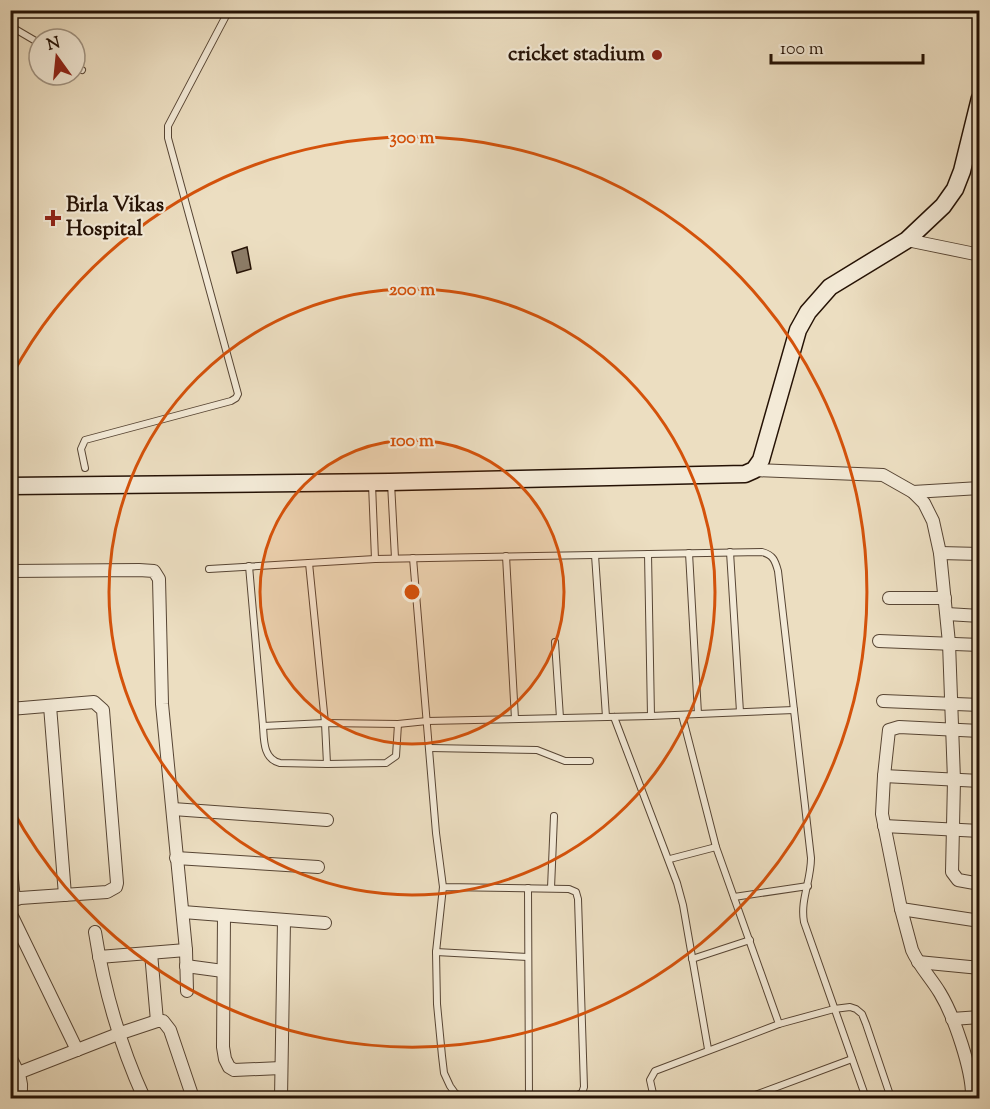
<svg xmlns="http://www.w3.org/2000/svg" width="990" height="1109" viewBox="0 0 990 1109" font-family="'Sorts Mill Goudy',serif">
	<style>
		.building { fill: #8c7c67; stroke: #251205; stroke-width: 1.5 }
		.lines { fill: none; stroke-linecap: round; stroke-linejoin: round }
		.lane-casing { stroke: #574534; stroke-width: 8 }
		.street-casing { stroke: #574534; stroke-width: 14 }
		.secondary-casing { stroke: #251205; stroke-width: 19 }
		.lane { stroke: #f3ead7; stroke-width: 6 }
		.street { stroke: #f3ead7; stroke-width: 12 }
		.secondary { stroke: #f3ead7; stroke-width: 16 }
		.ring { fill: none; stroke: #d4520b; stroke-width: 3 }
		.poi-dot { fill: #8f2418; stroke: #f3ead7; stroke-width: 2 }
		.labels { text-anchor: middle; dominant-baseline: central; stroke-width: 4.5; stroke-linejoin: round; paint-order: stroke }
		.poi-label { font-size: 21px; font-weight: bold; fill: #251205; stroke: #f3ead7; text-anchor: end }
		.centre { fill: #d4520b; stroke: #f3ead7; stroke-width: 3 }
		.ring-label { font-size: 18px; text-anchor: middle; font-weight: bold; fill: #d4520b; stroke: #f3ead7; stroke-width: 4.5; stroke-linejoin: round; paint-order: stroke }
	</style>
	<rect width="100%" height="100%" fill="#ecdec1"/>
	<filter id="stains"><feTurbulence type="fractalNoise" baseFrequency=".00333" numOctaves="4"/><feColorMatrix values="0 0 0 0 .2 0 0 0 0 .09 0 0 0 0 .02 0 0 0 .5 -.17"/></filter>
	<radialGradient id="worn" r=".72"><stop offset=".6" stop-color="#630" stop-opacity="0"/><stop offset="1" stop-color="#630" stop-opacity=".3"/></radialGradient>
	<polygon class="building" points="247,247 251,269 237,273 232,252"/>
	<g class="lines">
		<g class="lane-casing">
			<g id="lane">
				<polyline points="10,26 39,43"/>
				<polyline points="75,66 82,70"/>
				<polyline points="85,468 81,449 85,440 231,401 236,398 238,394 168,138 168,126 229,10"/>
				<polyline points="391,483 395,558"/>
				<polyline points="372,484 375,559"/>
				<polyline points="730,552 740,712"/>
				<polyline points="689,553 698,714"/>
				<polyline points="648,554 651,716"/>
				<polyline points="595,555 606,717"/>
				<polyline points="506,556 515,719"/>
				<polyline points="413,558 436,833 443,887 436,952 437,1004 442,1056 444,1073 450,1086 455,1093 462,1098 573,1097 582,1093 584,1087 578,899 576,892 569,889 443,887"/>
				<polyline points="309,563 325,723 327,764"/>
				<path d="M249 566 263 726C264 740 263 759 280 763L327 764 386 763 396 756 398 724"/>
				<path d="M209 569 375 559 762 552C773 555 775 560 778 571L811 858C811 881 800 900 804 922L866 1098"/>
				<polyline points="555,642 560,718"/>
				<polyline points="682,715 716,847 779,1024"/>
				<polyline points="614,717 677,883 683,905 708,1049"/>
				<polyline points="263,726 325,723 398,724 427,721 651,716 794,710"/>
				<polyline points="430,748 537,750 565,761 590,761"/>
				<polyline points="670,859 716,847"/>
				<polyline points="528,888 529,1097"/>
				<polyline points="551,888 554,816"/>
				<polyline points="734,897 808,886"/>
				<polyline points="436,952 528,957"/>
				<polyline points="692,959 750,940"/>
				<polyline points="654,1098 650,1080 655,1071 779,1024 834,1009 850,1007 856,1009 862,1014 866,1024 891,1098"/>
				<polyline points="747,1098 852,1059"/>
			</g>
		</g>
		<g class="street-casing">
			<g id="street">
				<polyline points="907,240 980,255"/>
				<polyline points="754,470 883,475 913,492 924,503 933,521 940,553 949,643 954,780 952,872 958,880 980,884"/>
				<polyline points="913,492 980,488"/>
				<polyline points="940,553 980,554"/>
				<polyline points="10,571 139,570 154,571 159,579 162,704 186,950 187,991"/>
				<polyline points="889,598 945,598"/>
				<polyline points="947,614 980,616"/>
				<polyline points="879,641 980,645"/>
				<polyline points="883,701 980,705"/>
				<polyline points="50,706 65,895"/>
				<polyline points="10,709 94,702 103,710 117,883 116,887 107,892 20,898 14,900 10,905"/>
				<polyline points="884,776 980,781"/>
				<polyline points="173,809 327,820"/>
				<polyline points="884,826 980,831"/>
				<polyline points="176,858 318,867"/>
				<polyline points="10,859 14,900"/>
				<polyline points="901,909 980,921"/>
				<polyline points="10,912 77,1050"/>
				<polyline points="183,912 325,923"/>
				<polyline points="224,916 223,1047 225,1059 229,1067 234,1070 281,1068"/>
				<path d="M95 932C104 990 120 1045 144 1098"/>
				<polyline points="151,953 157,1021"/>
				<polyline points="99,957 186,950"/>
				<polyline points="918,962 980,968"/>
				<polyline points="186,966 223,971"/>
				<polyline points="952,1019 980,1017"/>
				<path d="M10 1057C17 1070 26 1085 18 1098"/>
				<polyline points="18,1073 118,1034 157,1021 163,1021 170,1030 193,1098"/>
				<polyline points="281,1098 284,921"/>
				<path d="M972 1098C973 1071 954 1016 940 993 931 978 919 966 912 950L901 909 882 814 884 776 889 730 899 727 980 731"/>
			</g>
		</g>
		<g class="secondary-casing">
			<polyline id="secondary" points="10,486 390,482 745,474 754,470 761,460 798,330 808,312 830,287 907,240 943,206 955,189 962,171 980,98"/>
		</g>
		<use href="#lane" class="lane"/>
		<use href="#street" class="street"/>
		<use href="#secondary" class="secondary"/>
	</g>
	<circle cx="412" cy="592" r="152" fill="#d4520b" fill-opacity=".12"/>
	<g class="ring">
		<circle cx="412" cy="592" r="152"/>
		<circle cx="412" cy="592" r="303"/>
		<path d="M12 375A455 455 0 1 1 12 809"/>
	</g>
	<g class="poi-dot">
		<circle cx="657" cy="55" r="6"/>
		<path d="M50 209h6v6h6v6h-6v6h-6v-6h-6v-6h6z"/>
	</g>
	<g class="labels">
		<g class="poi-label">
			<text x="645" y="55">cricket stadium</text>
			<text x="66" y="206" text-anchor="start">Birla Vikas<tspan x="66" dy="24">Hospital</tspan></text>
		</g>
	</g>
	<circle cx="412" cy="592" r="9" class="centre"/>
	<g class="ring-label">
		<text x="412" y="143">300 m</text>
		<text x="412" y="295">200 m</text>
		<text x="412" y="446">100 m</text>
	</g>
	<rect width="990" height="1109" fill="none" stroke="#ecdec1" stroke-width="36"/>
	<rect x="12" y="12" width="966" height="1085" fill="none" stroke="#251205" stroke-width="3"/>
	<rect x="18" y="18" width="954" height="1073" fill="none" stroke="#251205" stroke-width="1.5"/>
	<g transform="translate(57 57) rotate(345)"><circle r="28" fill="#f3ead7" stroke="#a19483" stroke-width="1.5"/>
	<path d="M0-4.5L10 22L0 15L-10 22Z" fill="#8f2418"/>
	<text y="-9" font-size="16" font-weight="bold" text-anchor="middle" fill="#251205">N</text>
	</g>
	<path d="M771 54v9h152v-9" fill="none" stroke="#251205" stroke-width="3"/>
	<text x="780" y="54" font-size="18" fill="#251205" stroke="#f3ead7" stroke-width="4.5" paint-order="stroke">100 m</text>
	<rect width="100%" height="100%" filter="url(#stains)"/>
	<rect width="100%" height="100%" fill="url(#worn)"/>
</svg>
